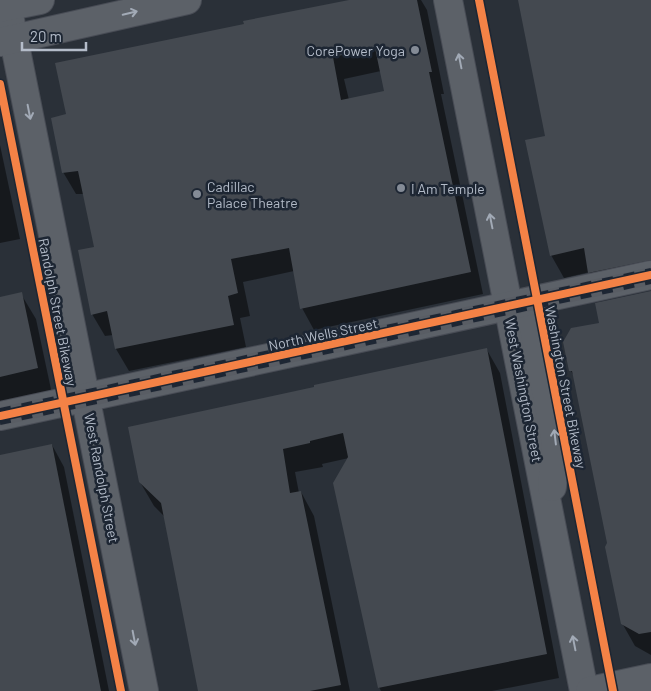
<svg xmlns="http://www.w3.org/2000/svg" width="651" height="691" viewBox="0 0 651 691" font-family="Barlow,sans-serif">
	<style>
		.shadow { fill: #0007; fill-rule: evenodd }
		.building { fill: #444950; fill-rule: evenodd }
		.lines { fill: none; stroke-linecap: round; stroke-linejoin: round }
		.major-casing { stroke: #484c55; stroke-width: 30 }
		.major { stroke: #5c6168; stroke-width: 28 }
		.rail-casing { stroke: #595d64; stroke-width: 5.5 }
		.rail { stroke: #1d2633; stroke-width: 4; stroke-dasharray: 11; stroke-linecap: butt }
		.cycleway-casing { stroke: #1d2633; stroke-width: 11 }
		.cycleway { stroke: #f48246; stroke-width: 8 }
		.oneway { stroke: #a2aab6 }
		.poi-dot { fill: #848b96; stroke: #1d2633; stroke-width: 2 }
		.labels { text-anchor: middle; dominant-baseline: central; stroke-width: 5; stroke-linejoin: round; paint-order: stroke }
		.poi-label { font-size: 14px; fill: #b4bcc9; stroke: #1d2633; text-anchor: start }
		.street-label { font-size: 14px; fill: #b4bcc9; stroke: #1d2633 }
	</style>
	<rect width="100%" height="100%" fill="#2a3038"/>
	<g class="shadow">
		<path d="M355 0H421L427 10 444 94H441L483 294 314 330 302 308 294 271 243 282 250 316 240 318 246 347 129 371 116 349 113 335 105 336 92 314 95 248 84 194H76L63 172 68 115 245 25ZM381 71 385 92 349 100 344 79Z"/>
		<polygon points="520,0 651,0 651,284 603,294 590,272 564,278 551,255 546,137"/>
		<polygon points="0,145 20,239 0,243"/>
		<polygon points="651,292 651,655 635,646 622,623 608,543 575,378 571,371 600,324"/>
		<polygon points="21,294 36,319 52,394 0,405 0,298"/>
		<polygon points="487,350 500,373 559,678 492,691 381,691 379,687 349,458 322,464 323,467 295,472 299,493 301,492 314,516 350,691 199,691 165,517 154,506 140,482"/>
		<polygon points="52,445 64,467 109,691 0,691 0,456"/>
	</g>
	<g class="building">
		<path d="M349 0H417L432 72H429L471 272 300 309 289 248 231 259 238 293 228 296 234 325 115 349 107 311 91 315 78 250 94 247 78 171 62 173 51 118 66 114 55 63 244 24 243 21ZM375 48 384 91 341 100 333 57Z"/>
		<polygon points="518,0 651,0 651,260 588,273 584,248 550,256 525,140 545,136"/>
		<polygon points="651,291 651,632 639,634 621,624 605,547 607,543 572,371 569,371 563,342 571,328 599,323 595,303"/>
		<polygon points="22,292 38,368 0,377 0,297"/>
		<polygon points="487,348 547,654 378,688 333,483 348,457 343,433 310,441 310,443 283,449 290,493 301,491 341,685 310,691 198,691 161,503 139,482 128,427 314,387 314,385"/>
		<polygon points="52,444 101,691 0,691 0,455"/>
	</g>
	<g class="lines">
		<g class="major-casing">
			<g id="major">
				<polyline points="6,0 144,691"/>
				<polyline points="448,0 584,691"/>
				<polyline points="0,8 40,0"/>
				<polyline points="0,42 187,0"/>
				<polyline points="529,302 556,442 552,487"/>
				<polyline points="0,416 651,275"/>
				<polyline points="590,691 651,678"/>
			</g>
		</g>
		<use href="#major" class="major"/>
		<g class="rail-casing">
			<g id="rail">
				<polyline points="0,410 651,270"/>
				<polyline points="0,423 651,282"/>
			</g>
		</g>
		<use href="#rail" class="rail"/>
		<g class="cycleway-casing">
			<g id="cycleway">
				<polyline points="479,0 613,691"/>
				<polyline points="0,84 121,691"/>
				<polyline points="0,416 651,275"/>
			</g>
		</g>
		<use href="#cycleway" class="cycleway"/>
	</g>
	<defs><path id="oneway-shaft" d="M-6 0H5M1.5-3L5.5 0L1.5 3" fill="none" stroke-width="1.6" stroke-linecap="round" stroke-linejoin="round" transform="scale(1.25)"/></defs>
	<g class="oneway">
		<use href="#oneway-shaft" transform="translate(130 13) rotate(-13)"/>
		<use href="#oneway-shaft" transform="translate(460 61) rotate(-101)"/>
		<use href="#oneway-shaft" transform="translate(29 112) rotate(79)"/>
		<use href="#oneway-shaft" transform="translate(491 221) rotate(-101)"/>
		<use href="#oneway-shaft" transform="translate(555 437) rotate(-97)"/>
		<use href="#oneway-shaft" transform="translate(134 638) rotate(79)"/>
		<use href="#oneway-shaft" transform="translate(574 643) rotate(-101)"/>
	</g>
	<g class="poi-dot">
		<circle cx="415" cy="50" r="5"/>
		<circle cx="401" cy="188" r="5"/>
		<circle cx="197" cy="194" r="5"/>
	</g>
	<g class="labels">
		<g class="poi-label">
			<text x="405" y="50" text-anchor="end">CorePower Yoga</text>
			<text x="207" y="186">Cadillac<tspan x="207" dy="16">Palace Theatre</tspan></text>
			<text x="411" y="188">I Am Temple</text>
		</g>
		<g class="street-label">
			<text transform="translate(58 312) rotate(79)">Randolph Street Bikeway</text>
			<text transform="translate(323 334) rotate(-12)">North Wells Street</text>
			<text transform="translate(566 387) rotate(79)">Washington Street Bikeway</text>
			<text transform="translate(524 390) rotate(79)">West Washington Street</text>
			<text transform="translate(102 478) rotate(79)">West Randolph Street</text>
		</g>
	</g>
	<path d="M22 42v8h64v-8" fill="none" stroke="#b4bcc9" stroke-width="2.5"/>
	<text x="30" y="42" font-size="15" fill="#b4bcc9" stroke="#1d2633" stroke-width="4" paint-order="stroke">20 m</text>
</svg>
